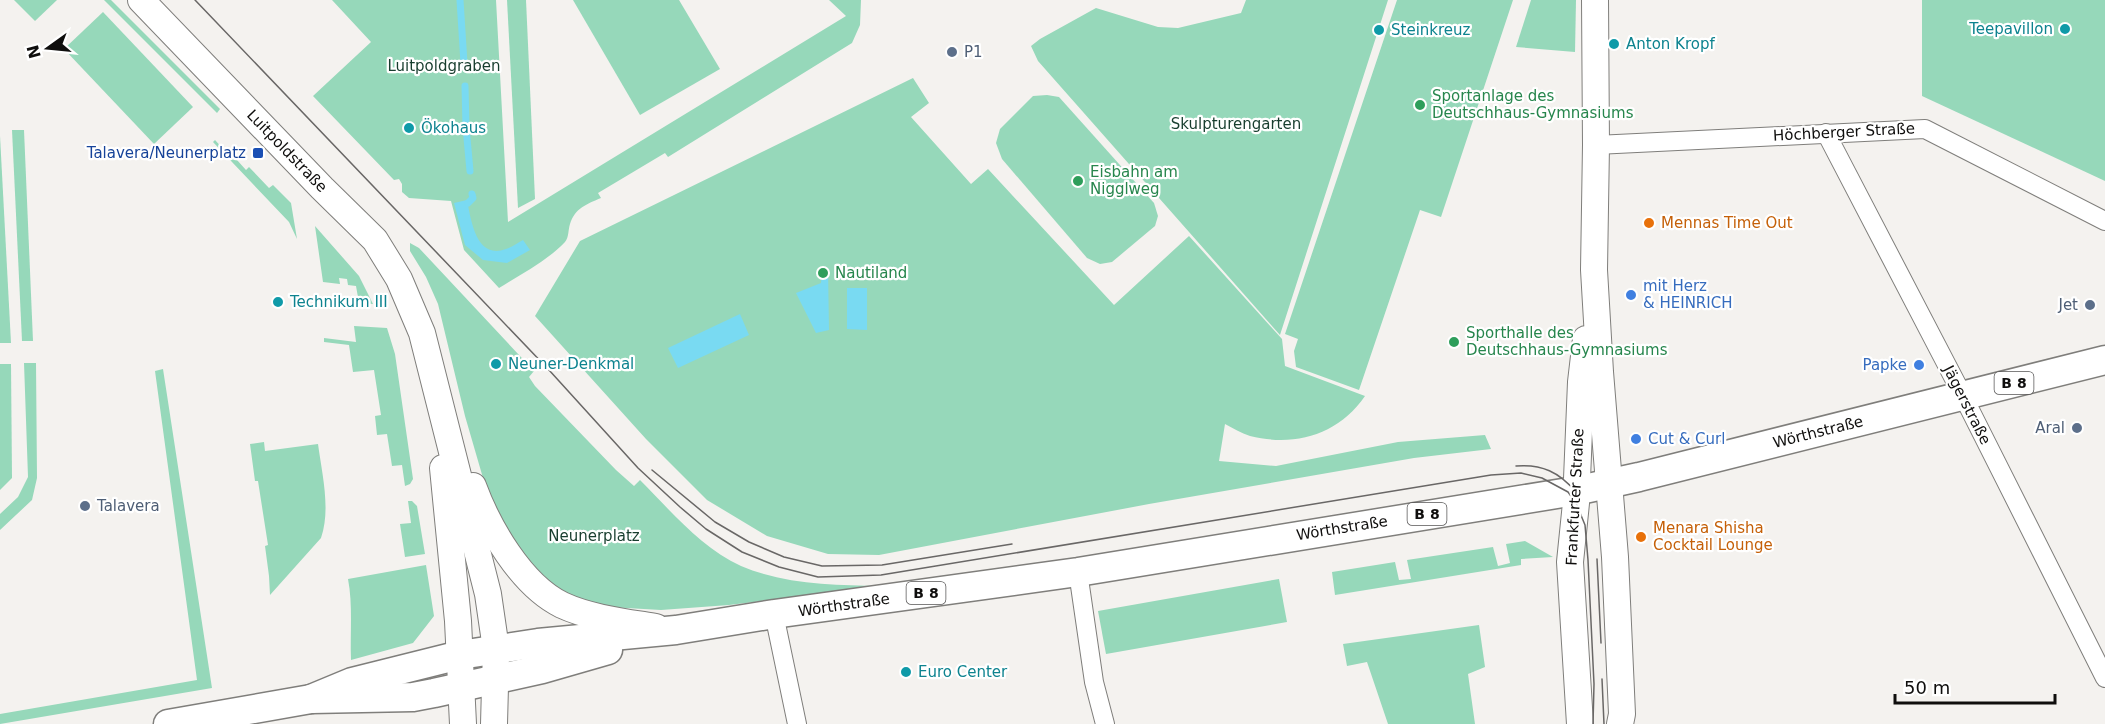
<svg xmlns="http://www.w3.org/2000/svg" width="2105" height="724" viewBox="0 0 2105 724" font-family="'DejaVu Sans',sans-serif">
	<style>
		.green { fill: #96d8ba }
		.water { fill: #79daf2 }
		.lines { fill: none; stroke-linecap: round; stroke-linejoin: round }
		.stream { stroke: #79daf2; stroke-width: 7 }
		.street-casing { stroke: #7f7e7b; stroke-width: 20 }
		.secondary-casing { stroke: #7f7e7b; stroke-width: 28 }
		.primary-casing { stroke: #7f7e7b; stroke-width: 31 }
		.street { stroke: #fff; stroke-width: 18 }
		.secondary { stroke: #fff; stroke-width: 26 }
		.primary { stroke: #fff; stroke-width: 28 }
		.tram { stroke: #696766; stroke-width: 1.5 }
		.culture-dot { fill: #0f9aa8; stroke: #fff; stroke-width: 2 }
		.service-dot { fill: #5c6f8a; stroke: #fff; stroke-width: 2 }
		.leisure-dot { fill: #2e9e5b; stroke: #fff; stroke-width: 2 }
		.transit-dot { fill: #1a4fb4; stroke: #fff; stroke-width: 2 }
		.food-dot { fill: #e8710a; stroke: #fff; stroke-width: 2 }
		.shop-dot { fill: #3f7fe0; stroke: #fff; stroke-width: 2 }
		.labels { text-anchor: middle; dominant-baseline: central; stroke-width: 4.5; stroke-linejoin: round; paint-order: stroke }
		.shield { fill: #fff; stroke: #575656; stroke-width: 1.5 }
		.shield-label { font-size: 14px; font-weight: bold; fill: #0f0e0d }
		.culture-label { font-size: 15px; fill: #0d838f; stroke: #fff; text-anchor: start }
		.service-label { font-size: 15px; fill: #4e5e75; stroke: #fff; text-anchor: start }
		.park-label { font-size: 15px; fill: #173d2e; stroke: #fff }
		.leisure-label { font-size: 15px; fill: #27864d; stroke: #fff; text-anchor: start }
		.street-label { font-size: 15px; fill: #0f0e0d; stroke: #fff }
		.transit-label { font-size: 15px; fill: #164399; stroke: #fff; text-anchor: end }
		.food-label { font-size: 15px; fill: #c56008; stroke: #fff; text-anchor: start }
		.shop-label { font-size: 15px; fill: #366cbe; stroke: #fff; text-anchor: start }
	</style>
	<rect width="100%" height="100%" fill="#f4f2ef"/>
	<g class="green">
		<polygon points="14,0 57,0 35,21"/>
		<polygon points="104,0 111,0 220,109 217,113"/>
		<path d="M332 0H496L508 222 846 16 829 0H861L860 25 852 43 668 157 665 153 598 193 601 198C587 204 575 208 570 224 568 230 569 237 565 242 547 261 521 274 499 288L464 250 451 201 409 198 402 192V184L399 179 394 180 313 96 371 42Z"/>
		<polygon points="507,0 526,0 535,199 518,208"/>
		<polygon points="573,0 679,0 720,69 640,115"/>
		<polygon points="1246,0 1388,0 1280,335 1038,61 1031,46 1040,39 1096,8 1158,27 1178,28 1241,13"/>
		<polygon points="1397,0 1513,0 1441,217 1420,210 1359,390 1296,367 1294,351 1298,339 1285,334"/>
		<polygon points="1531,0 1576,0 1575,52 1516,47"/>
		<polygon points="1922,0 2105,0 2105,181 1922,96"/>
		<polygon points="103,12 193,107 154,144 64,49"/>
		<path d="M913 78 929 103 911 117 971 184 988 169 1114 305 1189 236 1282 339 1285 366 1365 396C1338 435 1295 447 1250 436 1241 433 1233 428 1225 424L1219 461 1276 466 1398 442 1485 435 1491 449 1414 458 1149 504 879 555 828 554 767 536 707 500 646 439 535 316 580 241Z"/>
		<polygon points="1047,95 1059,97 1154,203 1158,216 1155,226 1112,262 1100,264 1087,258 1002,159 996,143 1000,129 1033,96"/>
		<polygon points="12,130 24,130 33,341 22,341"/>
		<polygon points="0,136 11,343 0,343"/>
		<polygon points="215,140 226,152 228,150 246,170 249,167 269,188 273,185 291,203 297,239 289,222 213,142"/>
		<polygon points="315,226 359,276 373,304 359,303 356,286 348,285 347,279 339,278 340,284 323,282"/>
		<path d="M410 243 419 248 534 371 529 377 535 386 616 470 634 486 640 480C670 510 701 548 741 566 786 585 834 585 881 586L729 605 661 610 609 607 581 601 558 590 531 565 492 509 465 416 438 304 426 277 410 251Z"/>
		<polygon points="354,326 387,328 395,354 413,479 410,484 405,486 402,465 392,466 387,434 377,435 375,416 381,415 374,370 353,372 349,345 324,342 324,338 356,342"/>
		<polygon points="24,363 36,363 37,478 32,500 0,530 0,514 18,497 28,477"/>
		<polygon points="0,364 11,364 12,478 0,490"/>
		<polygon points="163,369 212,688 0,724 0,714 197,680 155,371"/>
		<path d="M264 442 265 451 318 444C322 474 331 509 321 538L270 595 269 576 265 546 268 545 258 481H255L250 444Z"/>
		<polygon points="408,501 412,501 417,506 425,554 405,557 400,524 411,523"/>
		<polygon points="1525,541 1553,557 1521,559 1521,565 1335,595 1332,572 1395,562 1399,580 1411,579 1407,560 1493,547 1498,566 1510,563 1506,544"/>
		<path d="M426 565 434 616 413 643 351 660C350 633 353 605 348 579Z"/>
		<polygon points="1279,579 1287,622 1106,654 1098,611"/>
		<polygon points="1479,625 1485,667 1468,674 1475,724 1388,724 1367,662 1347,666 1343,644"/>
	</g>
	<g class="water">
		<path d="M467 200C471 220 476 260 506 249 512 247 518 243 523 240L530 250 507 263 483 260 465 245 454 203Z"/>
		<polygon points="828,268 829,330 816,333 796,293 821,283 822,271"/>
		<polygon points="847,288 867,288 867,330 847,329"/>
		<polygon points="740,314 749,335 678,368 668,348"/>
	</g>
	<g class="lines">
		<g class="stream">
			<polyline points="460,0 464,63"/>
			<polyline points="465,86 466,127 470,171"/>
			<polyline points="468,203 473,198 472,194"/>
		</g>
		<g class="street-casing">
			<g id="street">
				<polyline points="1826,133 1963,396 2105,678"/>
				<polyline points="1596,145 1925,129 2105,221"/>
				<polyline points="1078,572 1094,682 1105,724"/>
				<polyline points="774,614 797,724"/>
			</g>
		</g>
		<g class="secondary-casing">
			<g id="secondary">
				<polyline points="141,0 322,188 375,240 399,279 422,333 488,594 496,649 494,724"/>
				<polyline points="1595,0 1596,145 1594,270 1600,372 1615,557 1622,714 1620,724"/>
				<polyline points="443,468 458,621 463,724"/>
				<path d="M473 486C488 527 521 585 562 605 590 618 625 622 656 627"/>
				<polyline points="1580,724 1570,562 1576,503 1581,382 1586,339"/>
			</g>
		</g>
		<g class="primary-casing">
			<g id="primary">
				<polyline points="311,699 352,682 460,655 538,643 676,630 774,614 1078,572 1575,491 1639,477 2105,360"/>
				<polyline points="168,724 311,699 413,697 434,693 542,669 608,650"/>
			</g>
		</g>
		<use href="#street" class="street"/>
		<use href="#secondary" class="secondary"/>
		<use href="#primary" class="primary"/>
		<g class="tram">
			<polyline points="195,0 549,370 638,468 680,507 706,529 742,552 779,567 818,577 881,575 1491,475 1521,473 1542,478 1568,492 1576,503 1585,525 1588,560 1594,684 1593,724"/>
			<path d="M1516 466C1542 464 1559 472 1576 492"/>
			<polyline points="652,470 715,522 749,542 784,557 822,566 882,565 1012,544"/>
			<polyline points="1597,559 1601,643"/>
			<polyline points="1602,679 1604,724"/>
		</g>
	</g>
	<g class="culture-dot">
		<circle cx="2065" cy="29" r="6"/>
		<circle cx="1379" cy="30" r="6"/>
		<circle cx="1614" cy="44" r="6"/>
		<circle cx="409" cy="128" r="6"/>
		<circle cx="278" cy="302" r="6"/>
		<circle cx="496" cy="364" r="6"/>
		<circle cx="906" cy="672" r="6"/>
	</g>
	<g class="service-dot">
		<circle cx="952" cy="52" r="6"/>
		<circle cx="2090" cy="305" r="6"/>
		<circle cx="2077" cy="428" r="6"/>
		<circle cx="85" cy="506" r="6"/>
	</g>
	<g class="leisure-dot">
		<circle cx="1420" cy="105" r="6"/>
		<circle cx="1078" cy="181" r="6"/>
		<circle cx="823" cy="273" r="6"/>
		<circle cx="1454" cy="342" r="6"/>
	</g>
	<rect class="transit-dot" x="252" y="147" width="12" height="12" rx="3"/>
	<g class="food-dot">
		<circle cx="1649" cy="223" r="6"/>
		<circle cx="1641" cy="537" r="6"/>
	</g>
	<g class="shop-dot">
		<circle cx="1631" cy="295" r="6"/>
		<circle cx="1919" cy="365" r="6"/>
		<circle cx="1636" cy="439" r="6"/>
	</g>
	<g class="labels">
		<g class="shield">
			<rect x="1994.5" y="372" width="39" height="22" rx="4.5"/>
			<rect x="1407.5" y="503" width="39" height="22" rx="4.5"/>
			<rect x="906.5" y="582" width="39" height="22" rx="4.5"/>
		</g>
		<g class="shield-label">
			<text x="2014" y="383">B 8</text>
			<text x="1427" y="514">B 8</text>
			<text x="926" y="593">B 8</text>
		</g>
		<g class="culture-label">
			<text x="2053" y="29" text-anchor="end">Teepavillon</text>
			<text x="1391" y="30">Steinkreuz</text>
			<text x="1626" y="44">Anton Kropf</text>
			<text x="421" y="128">Ökohaus</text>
			<text x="290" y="302">Technikum III</text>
			<text x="508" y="364">Neuner-Denkmal</text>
			<text x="918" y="672">Euro Center</text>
		</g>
		<g class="service-label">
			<text x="964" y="52">P1</text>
			<text x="2078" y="305" text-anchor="end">Jet</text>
			<text x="2065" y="428" text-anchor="end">Aral</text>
			<text x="97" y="506">Talavera</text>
		</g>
		<g class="park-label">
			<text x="444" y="66">Luitpoldgraben</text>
			<text x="1236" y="124">Skulpturengarten</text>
			<text x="594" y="536">Neunerplatz</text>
		</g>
		<g class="leisure-label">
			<text x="1432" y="96">Sportanlage des<tspan x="1432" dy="17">Deutschhaus-Gymnasiums</tspan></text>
			<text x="1090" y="172">Eisbahn am<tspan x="1090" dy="17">Nigglweg</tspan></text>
			<text x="835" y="273">Nautiland</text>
			<text x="1466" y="333">Sporthalle des<tspan x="1466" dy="17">Deutschhaus-Gymnasiums</tspan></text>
		</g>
		<g class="street-label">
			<text transform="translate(1844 132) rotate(-3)">Höchberger Straße</text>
			<text transform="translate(287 151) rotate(46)">Luitpoldstraße</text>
			<text transform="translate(1967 405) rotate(63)">Jägerstraße</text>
			<text transform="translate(1818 432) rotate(-14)">Wörthstraße</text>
			<text transform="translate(1575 497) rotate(-87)">Frankfurter Straße</text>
			<text transform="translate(1342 528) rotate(-9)">Wörthstraße</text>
			<text transform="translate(844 605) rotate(-8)">Wörthstraße</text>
		</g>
		<g class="transit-label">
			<text x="246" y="153">Talavera/Neunerplatz</text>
		</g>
		<g class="food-label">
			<text x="1661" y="223">Mennas Time Out</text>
			<text x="1653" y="528">Menara Shisha<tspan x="1653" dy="17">Cocktail Lounge</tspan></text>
		</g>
		<g class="shop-label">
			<text x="1643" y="286">mit Herz<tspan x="1643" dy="17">&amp; HEINRICH</tspan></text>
			<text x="1907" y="365" text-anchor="end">Papke</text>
			<text x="1648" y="439">Cut &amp; Curl</text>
		</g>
	</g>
	<g transform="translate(48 48) rotate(255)" stroke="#ffffff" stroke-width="4.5" paint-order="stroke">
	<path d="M0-4.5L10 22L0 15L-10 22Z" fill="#0f0e0d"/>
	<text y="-9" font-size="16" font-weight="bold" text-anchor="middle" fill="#0f0e0d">N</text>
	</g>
	<path d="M1895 694v9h160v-9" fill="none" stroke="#0f0e0d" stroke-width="3"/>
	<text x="1904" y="694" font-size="18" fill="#0f0e0d" stroke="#ffffff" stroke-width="4.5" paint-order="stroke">50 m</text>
</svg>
